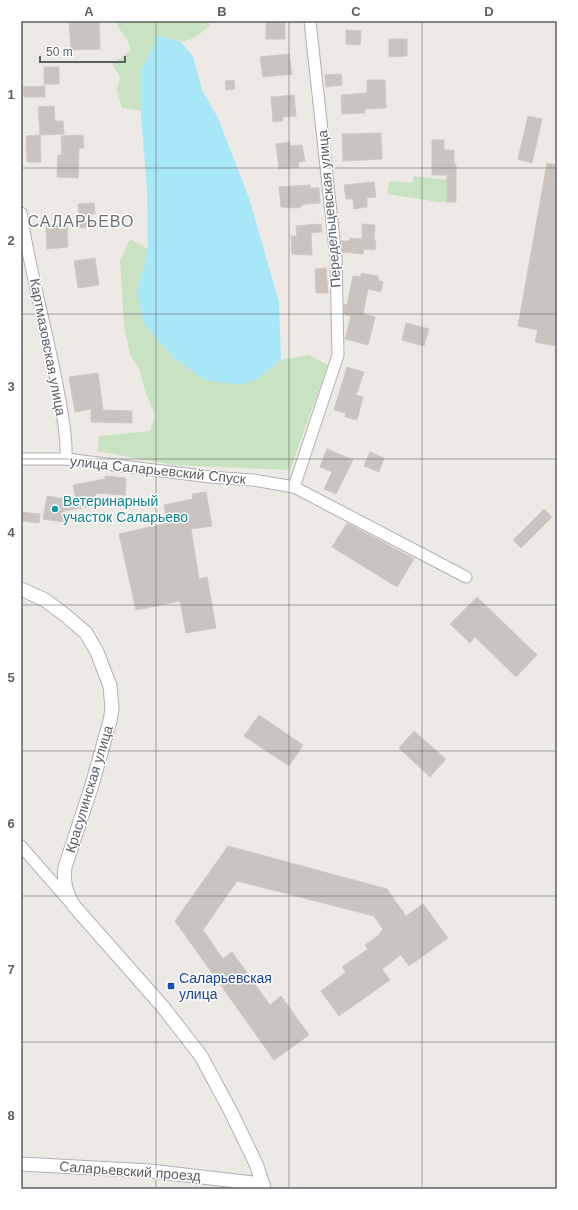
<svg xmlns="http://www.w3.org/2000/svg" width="578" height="1210" viewBox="0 0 578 1210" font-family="Helvetica,sans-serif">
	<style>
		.green { fill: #c9e3c2 }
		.water { fill: #a8e7f8 }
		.building { fill: #c9c4c0; stroke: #d1c9c2 }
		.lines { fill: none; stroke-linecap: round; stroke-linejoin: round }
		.minor-casing { stroke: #afb2b5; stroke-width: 13 }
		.tertiary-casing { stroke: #afb2b5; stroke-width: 15 }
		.minor { stroke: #fff; stroke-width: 11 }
		.tertiary { stroke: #fff; stroke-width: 13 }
		.grid { fill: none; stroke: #5c6063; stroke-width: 1; stroke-opacity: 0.55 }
		.culture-dot { fill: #0f9aa8; stroke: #fff; stroke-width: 1.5 }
		.transit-dot { fill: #1a4fb4; stroke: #fff; stroke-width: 1.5 }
		.labels { text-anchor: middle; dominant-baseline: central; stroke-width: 3; stroke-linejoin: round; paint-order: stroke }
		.street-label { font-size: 14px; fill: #5c6063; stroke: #fff }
		.culture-label { font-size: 14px; fill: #0d838f; stroke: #fff; text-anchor: start }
		.transit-label { font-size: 14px; fill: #164399; stroke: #fff; text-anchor: start }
		.quarter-label { font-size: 16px; letter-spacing: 1px; fill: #6d7375; stroke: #fff }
		.neatline { fill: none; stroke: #5c6063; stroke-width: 1.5 }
		.grid-label { font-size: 13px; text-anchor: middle; font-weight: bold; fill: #5c6063 }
	</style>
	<rect width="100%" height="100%" fill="#ede9e4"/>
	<g class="green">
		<path d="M119 21H208L210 25C189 45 184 43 158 36L142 69 141 111 122 108 117 90 120 77 112 64 131 50 127 39 117 26Z"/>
		<polygon points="414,176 447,180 447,202 439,202 387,194 389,181 412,183"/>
		<polygon points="130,239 148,249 137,293 258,378 281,360 309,355 328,365 290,470 173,465 97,451 99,436 150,431 155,415 145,391 139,369 130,354 124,326 120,260"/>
	</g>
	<polygon class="water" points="158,35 181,42 193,56 202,90 218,118 249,198 279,302 281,360 258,378 241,385 205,380 175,359 144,324 137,293 148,249 147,190 141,116 142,69"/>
	<g class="building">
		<polygon points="69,21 99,21 100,49 71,50"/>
		<rect x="266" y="21" width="19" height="18"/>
		<polygon points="346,30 361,31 360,45 346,44"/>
		<polygon points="389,39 407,39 407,56 389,57"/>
		<polygon points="289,54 292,74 263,77 260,57"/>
		<rect x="44" y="67" width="15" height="17"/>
		<polygon points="341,74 342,85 326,87 325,75"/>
		<polygon points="234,80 235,89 226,90 225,81"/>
		<polygon points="367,80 385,80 386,108 365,109 365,113 342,114 341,95 367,93"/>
		<polygon points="45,86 45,97 24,97 23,87"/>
		<polygon points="294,95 296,116 283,117 283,121 273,122 271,97"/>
		<polygon points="54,106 55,121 63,121 64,134 40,135 38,107"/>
		<polygon points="528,116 542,119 532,163 518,159"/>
		<polygon points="381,133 382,159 343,161 342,134"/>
		<polygon points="40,135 41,162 27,162 26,136"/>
		<polygon points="83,135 84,148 79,148 78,178 57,177 58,155 62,155 61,136"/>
		<polygon points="432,140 444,140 444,150 454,150 454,164 456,164 456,202 447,202 447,175 432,175"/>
		<polygon points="290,142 290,146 302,145 305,161 298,162 299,167 279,169 276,144"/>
		<polygon points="547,163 557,165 557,346 535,342 538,330 518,326"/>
		<polygon points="374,182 376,197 367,198 367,207 354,209 353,199 346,199 344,185"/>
		<polygon points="310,185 310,188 319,188 320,203 305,204 298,208 281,207 279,187"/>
		<polygon points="94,203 95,214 91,214 92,227 80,228 78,204"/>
		<polygon points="321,224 322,232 311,233 312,255 292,254 291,236 297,236 296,226"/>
		<polygon points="362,224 375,225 374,241 376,241 375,250 364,249 363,254 342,252 341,241 349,241 350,238 362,239"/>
		<polygon points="67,225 68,247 47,249 46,227"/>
		<polygon points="95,258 99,285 78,288 74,261"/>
		<polygon points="326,268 328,293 316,293 315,269"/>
		<polygon points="361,273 378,276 378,280 383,282 381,292 368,289 363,314 375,317 368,345 345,339 351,316 344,314 344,304 347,305 353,276 361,277"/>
		<polygon points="406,323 429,329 424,346 402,340"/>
		<polygon points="347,367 364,372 356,395 363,397 357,420 345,417 346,413 334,410"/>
		<polygon points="98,373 103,410 132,411 132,423 91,422 91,409 75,412 69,377"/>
		<polygon points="327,449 353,460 336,494 324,489 332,472 320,467"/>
		<polygon points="370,452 384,458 379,472 364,466"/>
		<polygon points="105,476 126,478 125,495 95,493 98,505 64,511 63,522 43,519 47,496 76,500 73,485 105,479"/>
		<polygon points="206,492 212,526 191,529 199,579 207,577 216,628 186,633 180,601 136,610 119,534 167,523 164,505 193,499 192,494"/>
		<polygon points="544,509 552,517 521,548 513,540"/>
		<polygon points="21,512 40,514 39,523 21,521"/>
		<polygon points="347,523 414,559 397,587 332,547"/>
		<polygon points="477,597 537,655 516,677 475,637 470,643 450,624"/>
		<polygon points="259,715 303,745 289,766 244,736"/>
		<polygon points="414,731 446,759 430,777 399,748"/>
		<polygon points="228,846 387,889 406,916 423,904 448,938 409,966 401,955 382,969 390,980 339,1016 321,991 346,972 342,967 368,949 365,945 379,935 383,929 374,916 237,881 203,930 223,959 232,952 270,1005 281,996 309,1035 274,1060 175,921"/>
	</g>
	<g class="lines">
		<g class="minor-casing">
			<g id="minor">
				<path d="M21 213C30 272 47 330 58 390 62 413 67 436 66 459"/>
				<polyline points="21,459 66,459 210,477 253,480 294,487 466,577"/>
				<polyline points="294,487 338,355 336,258 310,21"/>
				<polyline points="21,846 69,901"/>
			</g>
		</g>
		<g class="tertiary-casing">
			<g id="tertiary">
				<path d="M21 589 45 600 65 615 86 633 97 652 110 686 112 709 110 721 92 785 65 867C63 882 66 893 74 906L163 1007 201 1056 231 1112 257 1166 264 1189"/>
				<polyline points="21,1164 150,1171 263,1184"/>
			</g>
		</g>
		<use href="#minor" class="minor"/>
		<use href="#tertiary" class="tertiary"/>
	</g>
	<path class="grid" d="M156 21V1189M289 21V1189M422 21V1189M21 168H557M21 314H557M21 459H557M21 605H557M21 751H557M21 896H557M21 1042H557"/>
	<circle class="culture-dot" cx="55" cy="509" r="4"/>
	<rect class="transit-dot" x="167" y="982" width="8" height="8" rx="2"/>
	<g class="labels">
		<g class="street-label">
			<text transform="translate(329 209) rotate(-95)">Передельцевская улица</text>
			<text transform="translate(48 347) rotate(79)">Картмазовская улица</text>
			<text transform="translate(158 470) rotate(6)">улица Саларьевский Спуск</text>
			<text transform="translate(89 789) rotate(-73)">Красулинская улица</text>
			<text transform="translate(130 1171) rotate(4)">Саларьевский проезд</text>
		</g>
		<g class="culture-label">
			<text x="63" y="501">Ветеринарный<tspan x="63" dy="16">участок Саларьево</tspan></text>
		</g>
		<g class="transit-label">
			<text x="179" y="978">Саларьевская<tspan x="179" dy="16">улица</tspan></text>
		</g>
		<g class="quarter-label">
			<text x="81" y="221">САЛАРЬЕВО</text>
		</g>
	</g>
	<rect width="578" height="1210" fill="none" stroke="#ffffff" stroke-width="44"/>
	<path d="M40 56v6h85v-6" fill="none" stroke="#5c6063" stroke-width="2"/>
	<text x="46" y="56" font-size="12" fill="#5c6063" stroke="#ffffff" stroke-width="3" paint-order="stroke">50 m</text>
	<rect x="22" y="22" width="534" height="1166" class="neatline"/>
	<g class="grid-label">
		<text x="89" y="16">A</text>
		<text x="222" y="16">B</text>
		<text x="356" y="16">C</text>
		<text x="489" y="16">D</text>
		<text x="11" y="99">1</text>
		<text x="11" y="245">2</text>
		<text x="11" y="391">3</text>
		<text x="11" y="537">4</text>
		<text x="11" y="682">5</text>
		<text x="11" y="828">6</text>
		<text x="11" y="974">7</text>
		<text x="11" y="1120">8</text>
	</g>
</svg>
